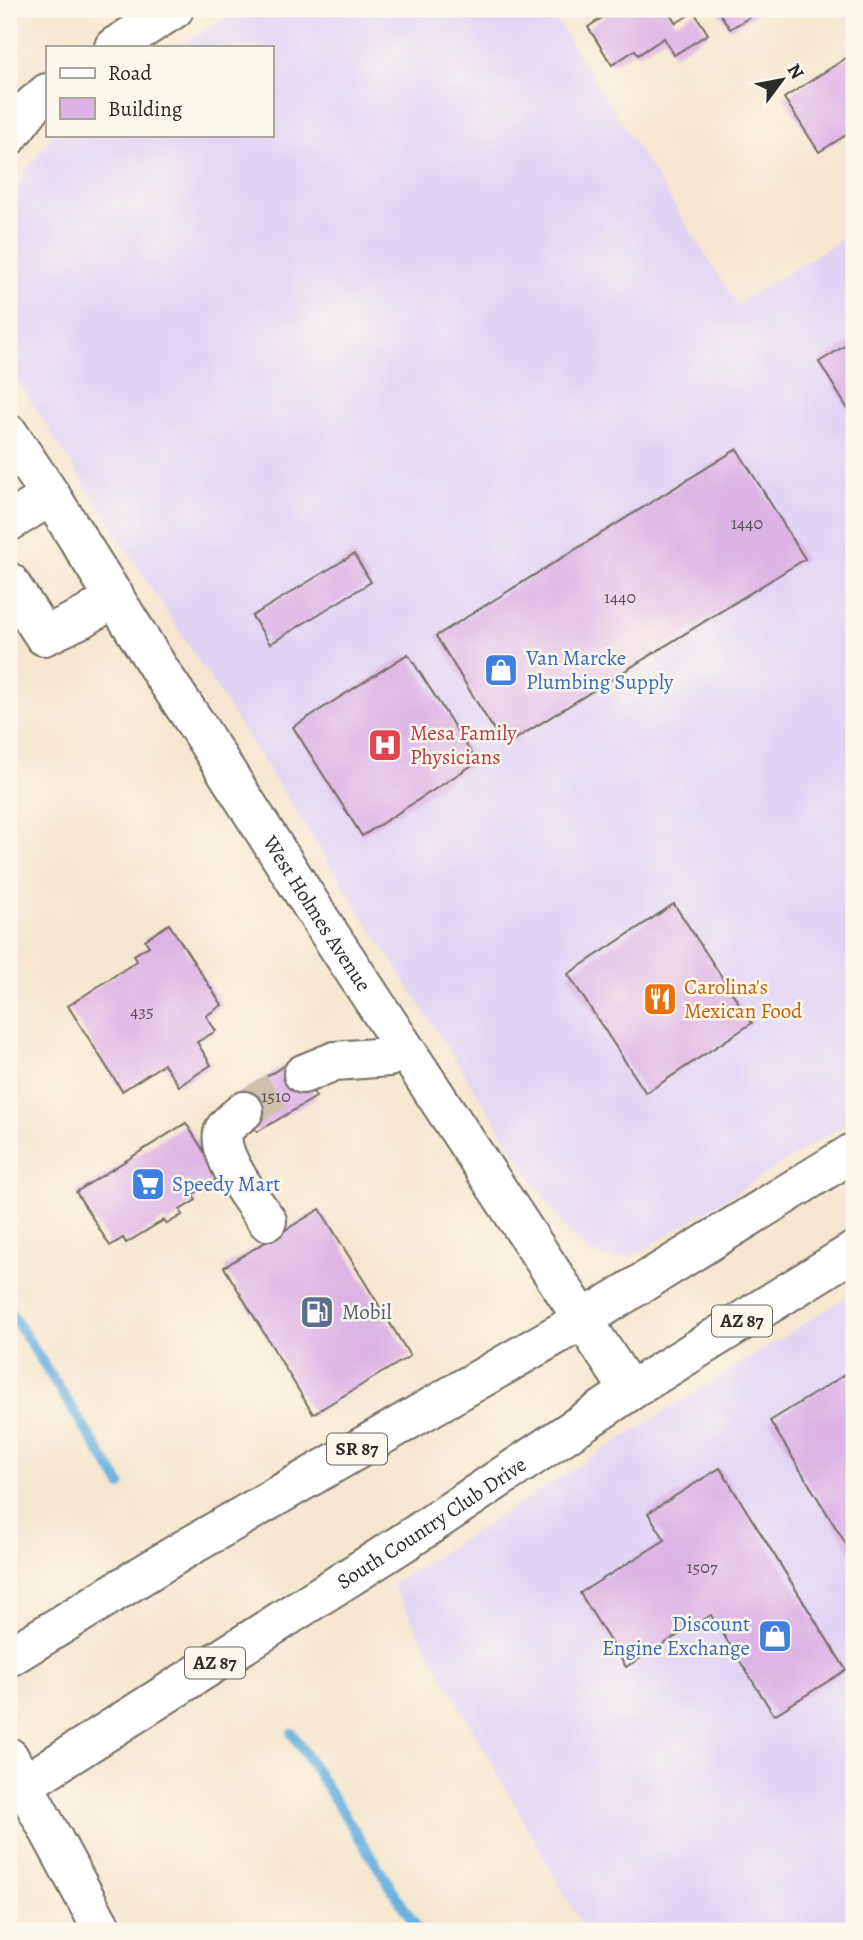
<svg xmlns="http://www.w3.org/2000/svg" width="863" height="1940" viewBox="0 0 863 1940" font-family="Alegreya,serif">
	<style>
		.built { fill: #e1d4f4 }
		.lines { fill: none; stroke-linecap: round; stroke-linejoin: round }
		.stream { stroke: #69b1e0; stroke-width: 10 }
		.building { fill: #ddb3e5 }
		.minor-tunnel { stroke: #cdc1ae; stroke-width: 38; stroke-dasharray: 38 19; stroke-linecap: butt }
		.minor-casing { stroke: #726d64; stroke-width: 42 }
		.major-casing { stroke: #726d64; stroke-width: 42 }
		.highway-casing { stroke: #726d64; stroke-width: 42 }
		.minor { stroke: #fff; stroke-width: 38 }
		.major { stroke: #fff; stroke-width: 38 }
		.highway { stroke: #fff; stroke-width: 38 }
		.labels { text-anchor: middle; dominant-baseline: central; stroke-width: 5; stroke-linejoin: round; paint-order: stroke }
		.number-label { font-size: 18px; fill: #584d5a }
		.shield { fill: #fbf7ec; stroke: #696865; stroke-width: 2 }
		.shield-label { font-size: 19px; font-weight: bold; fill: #2b2b2b }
		.shop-label { font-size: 21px; fill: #366cbe; stroke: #fbf7ec; text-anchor: start }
		.health-label { font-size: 21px; fill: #be3a42; stroke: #fbf7ec; text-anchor: start }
		.street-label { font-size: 21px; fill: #2b2b2b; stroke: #fbf7ec }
		.food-label { font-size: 21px; fill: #c56008; stroke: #fbf7ec; text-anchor: start }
		.service-label { font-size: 21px; fill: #4e5e75; stroke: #fbf7ec; text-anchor: start }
	</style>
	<rect width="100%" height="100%" fill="#fbf7ec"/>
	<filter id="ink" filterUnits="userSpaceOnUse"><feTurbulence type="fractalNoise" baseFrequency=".0143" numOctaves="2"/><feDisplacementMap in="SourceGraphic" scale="14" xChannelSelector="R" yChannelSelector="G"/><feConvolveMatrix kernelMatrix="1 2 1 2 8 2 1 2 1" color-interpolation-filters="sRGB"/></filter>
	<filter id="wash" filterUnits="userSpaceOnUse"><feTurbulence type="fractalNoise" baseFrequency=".00686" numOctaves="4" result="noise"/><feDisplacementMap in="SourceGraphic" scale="28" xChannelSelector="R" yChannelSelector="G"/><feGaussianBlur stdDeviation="1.57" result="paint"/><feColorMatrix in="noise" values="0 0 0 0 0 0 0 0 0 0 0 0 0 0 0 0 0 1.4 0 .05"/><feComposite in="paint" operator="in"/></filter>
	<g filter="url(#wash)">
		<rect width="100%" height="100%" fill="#f5e7cf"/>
		<g class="built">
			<polygon points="240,9 549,9 737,304 854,232 854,1119 642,1251 617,1260 593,1254 569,1235 555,1214 16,378 9,357 9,209 27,169 53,135 271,135 271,47 177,47"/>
			<polygon points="854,1292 854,1931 585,1931 392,1584"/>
		</g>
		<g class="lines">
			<g class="stream">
				<polyline points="9,1310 121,1485"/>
				<polyline points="292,1733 419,1931"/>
			</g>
		</g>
		<g id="blocks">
			<g class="building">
				<polygon points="609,9 667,9 676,23 694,12 708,34 674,55 664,38 638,55 635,50 612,65 588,27 611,12"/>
				<polygon points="717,9 763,9 730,29"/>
				<polygon points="854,53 854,130 819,152 784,98"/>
				<polygon points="854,340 854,419 819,362"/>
				<polygon points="737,449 805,559 504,746 436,636"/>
				<polygon points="354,554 371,582 270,644 252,616"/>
				<polygon points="408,654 477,762 362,836 293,727"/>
				<polygon points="674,904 752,1023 646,1093 568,974"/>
				<polygon points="169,924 222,1005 206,1016 216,1031 197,1042 211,1065 179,1086 164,1064 122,1091 68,1006 137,961 134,955 149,946 145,940"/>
				<polygon points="294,1060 316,1097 257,1132 235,1095"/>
				<polygon points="186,1123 220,1177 192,1195 196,1200 180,1210 182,1215 167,1224 164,1220 126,1243 123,1238 110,1246 76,1192"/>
				<polygon points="320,1209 410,1356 313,1414 224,1267"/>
				<polygon points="854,1369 854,1557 770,1421"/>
				<polygon points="720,1468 846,1670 774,1715 711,1615 626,1667 580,1593 665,1540 648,1513"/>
			</g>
		</g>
	</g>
	<g filter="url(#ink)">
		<use href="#blocks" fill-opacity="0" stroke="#726d64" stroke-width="2"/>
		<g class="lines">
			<polyline class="minor-tunnel" points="244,1111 303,1074"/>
			<g class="minor-casing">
				<g id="minor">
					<polyline points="114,47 174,9"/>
					<polyline points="9,136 32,106 47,93"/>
					<path id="s1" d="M9 434 51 496 161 672 196 724 327 930 630 1391"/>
					<polyline points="9,522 51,496"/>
					<polyline points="9,582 44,636 86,616 115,597"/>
					<polyline points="303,1074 335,1061 389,1057"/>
					<path d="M244 1111C238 1116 228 1123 224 1130 214 1152 254 1202 267 1221"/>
				</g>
			</g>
			<g class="major-casing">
				<g id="major">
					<polyline points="9,1657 185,1549 584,1319 854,1152"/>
					<path id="s2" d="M9 1794 406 1541 630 1391 854 1251"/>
				</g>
			</g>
			<g class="highway-casing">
				<polyline id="highway" points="9,1757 103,1931"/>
			</g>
			<use href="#minor" class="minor"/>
			<use href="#major" class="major"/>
			<use href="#highway" class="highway"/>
		</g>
	</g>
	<defs>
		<g id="shop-square" transform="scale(1.75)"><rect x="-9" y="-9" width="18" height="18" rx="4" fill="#3f7fe0" stroke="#fbf7ec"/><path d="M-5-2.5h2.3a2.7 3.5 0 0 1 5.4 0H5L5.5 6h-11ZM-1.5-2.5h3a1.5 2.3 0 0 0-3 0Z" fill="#fff"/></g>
		<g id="hospital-square" transform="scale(1.75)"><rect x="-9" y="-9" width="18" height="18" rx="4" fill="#e0444e" stroke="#fbf7ec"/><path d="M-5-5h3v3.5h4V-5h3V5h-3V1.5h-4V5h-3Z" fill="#fff"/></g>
		<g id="restaurant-square" transform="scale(1.75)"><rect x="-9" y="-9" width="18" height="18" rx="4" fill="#e8710a" stroke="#fbf7ec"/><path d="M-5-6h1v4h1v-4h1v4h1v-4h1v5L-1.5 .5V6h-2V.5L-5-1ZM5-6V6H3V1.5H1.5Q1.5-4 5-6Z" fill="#fff"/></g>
		<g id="supermarket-square" transform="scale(1.75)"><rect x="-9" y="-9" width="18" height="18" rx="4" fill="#3f7fe0" stroke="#fbf7ec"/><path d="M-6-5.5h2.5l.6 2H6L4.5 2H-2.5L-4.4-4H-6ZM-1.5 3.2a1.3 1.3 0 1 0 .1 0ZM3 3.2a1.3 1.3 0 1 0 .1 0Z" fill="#fff"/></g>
		<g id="fuel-square" transform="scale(1.75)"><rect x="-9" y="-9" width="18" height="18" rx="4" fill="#5c6f8a" stroke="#fbf7ec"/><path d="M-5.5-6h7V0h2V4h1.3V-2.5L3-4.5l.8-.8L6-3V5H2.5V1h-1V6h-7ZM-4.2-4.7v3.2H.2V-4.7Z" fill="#fff"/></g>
	</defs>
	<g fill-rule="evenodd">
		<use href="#shop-square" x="501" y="670"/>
		<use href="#hospital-square" x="385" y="745"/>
		<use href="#restaurant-square" x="660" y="999"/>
		<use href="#supermarket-square" x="148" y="1184"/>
		<use href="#fuel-square" x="317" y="1312"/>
		<use href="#shop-square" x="775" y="1636"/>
	</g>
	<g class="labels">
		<g class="number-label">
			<text x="747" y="523">1440</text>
			<text x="620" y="597">1440</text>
			<text x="142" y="1011">435</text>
			<text x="276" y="1096">1510</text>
			<text x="702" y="1567">1507</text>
		</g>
		<g class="shield">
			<rect x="712" y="1305.5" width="60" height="31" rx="5"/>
			<rect x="327" y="1433.5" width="60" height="31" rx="5"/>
			<rect x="185" y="1647.5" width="60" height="31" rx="5"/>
		</g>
		<g class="shield-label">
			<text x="742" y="1321">AZ 87</text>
			<text x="357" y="1449">SR 87</text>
			<text x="215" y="1663">AZ 87</text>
		</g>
		<g class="shop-label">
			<text x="526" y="658">Van Marcke<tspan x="526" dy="24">Plumbing Supply</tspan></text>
			<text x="172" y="1184">Speedy Mart</text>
			<text x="750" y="1624" text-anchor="end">Discount<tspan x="750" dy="24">Engine Exchange</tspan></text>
		</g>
		<g class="health-label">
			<text x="410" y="733">Mesa Family<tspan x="410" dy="24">Physicians</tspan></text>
		</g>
		<g class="street-label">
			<text stroke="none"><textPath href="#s1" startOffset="570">West Holmes Avenue</textPath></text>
			<text stroke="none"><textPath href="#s2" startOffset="502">South Country Club Drive</textPath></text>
		</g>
		<g class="food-label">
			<text x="684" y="987">Carolina's<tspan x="684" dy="24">Mexican Food</tspan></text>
		</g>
		<g class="service-label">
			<text x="342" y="1312">Mobil</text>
		</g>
	</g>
	<rect width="863" height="1940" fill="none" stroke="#fbf7ec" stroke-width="35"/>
	<rect x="46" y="46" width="228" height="91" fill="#fbf7ec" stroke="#a8a59f" stroke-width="2"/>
	<rect x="60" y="68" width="35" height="10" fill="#ffffff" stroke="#a8a59f" stroke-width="2"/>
	<text x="108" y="80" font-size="21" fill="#2b2b2b">Road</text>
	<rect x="60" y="98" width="35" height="21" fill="#ddb3e5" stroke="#a8a59f" stroke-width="2"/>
	<text x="108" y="116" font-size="21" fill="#2b2b2b">Building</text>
	<g transform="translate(782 80) rotate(58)" stroke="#fbf7ec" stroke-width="5" paint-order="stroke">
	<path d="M0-5L12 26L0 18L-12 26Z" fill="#2b2b2b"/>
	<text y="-10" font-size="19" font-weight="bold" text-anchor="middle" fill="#2b2b2b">N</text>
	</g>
</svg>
